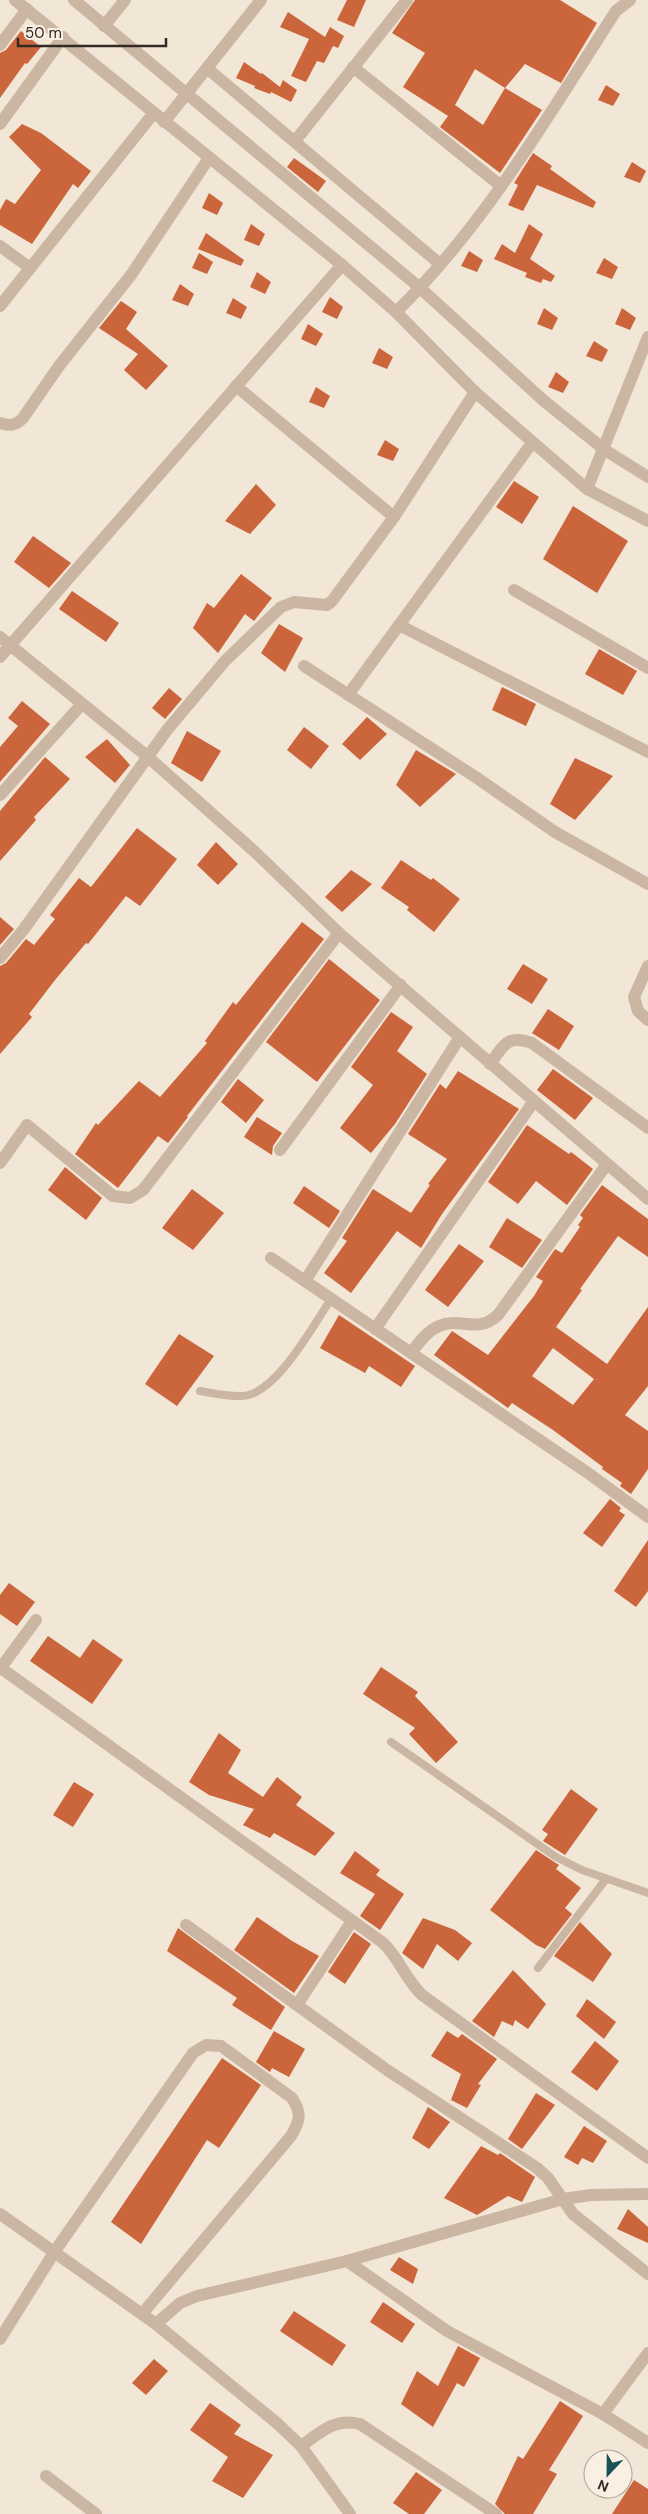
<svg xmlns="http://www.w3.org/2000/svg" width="648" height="2514" viewBox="0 0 648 2514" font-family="'DM Sans',sans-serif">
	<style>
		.building { fill: #ca653c; fill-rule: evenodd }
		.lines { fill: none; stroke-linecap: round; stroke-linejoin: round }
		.lane { stroke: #cab6a2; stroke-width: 8 }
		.street { stroke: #cab6a2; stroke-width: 12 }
	</style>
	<rect width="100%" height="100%" fill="#f2e6d7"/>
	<g class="building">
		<polygon points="347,0 366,0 354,27 337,20"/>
		<path d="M415 0H560L597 23 561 83 525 64 505 88 542 110 500 173 440 127 448 116 403 87 425 53 392 33ZM475 69 505 88 483 125 455 105Z"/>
		<polygon points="288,12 325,37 330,27 344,36 338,48 333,46 324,63 317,61 306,82 291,76 309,39 280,27"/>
		<polygon points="21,31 41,47 27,64 25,63 0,98 0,53 6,50"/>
		<polygon points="244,62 261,74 262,73 280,87 283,80 297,90 291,102 271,92 270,94 254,88 255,86 236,78"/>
		<polygon points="606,85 620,94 613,106 598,100"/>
		<polygon points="22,124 41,133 91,171 78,188 73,184 32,244 0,225 0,210 6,199 15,204 41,170 9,137"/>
		<polygon points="533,153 552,166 550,169 596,202 593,208 537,185 523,211 508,205 518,185 514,183"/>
		<polygon points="294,158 326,181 318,192 287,167"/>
		<polygon points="632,162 646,171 640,183 624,177"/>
		<polygon points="209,193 223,203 217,215 202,208"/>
		<polygon points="251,224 265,234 259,246 244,240"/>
		<polygon points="529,224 543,234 530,259 555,276 551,282 543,279 541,283 525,277 527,273 494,259 502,244 515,253"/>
		<polygon points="206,233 244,260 241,266 198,249"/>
		<polygon points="469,251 483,260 477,272 461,266"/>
		<polygon points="199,253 213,262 207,274 192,268"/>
		<polygon points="604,258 618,267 612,279 596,273"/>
		<polygon points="257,272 271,282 265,294 250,287"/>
		<polygon points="180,284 194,294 188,306 172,300"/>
		<polygon points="330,297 343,307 337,319 322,312"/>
		<polygon points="233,298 247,307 241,319 226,313"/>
		<polygon points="121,301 137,312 126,329 168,366 146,390 124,370 138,354 99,328"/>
		<polygon points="544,308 558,318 552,330 537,324"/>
		<polygon points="622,308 636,318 630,330 615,324"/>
		<polygon points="308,324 323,334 316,346 301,339"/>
		<polygon points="594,341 608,350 602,362 586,356"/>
		<polygon points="379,348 393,357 387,369 372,363"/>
		<polygon points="556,372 569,382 563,393 548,387"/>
		<polygon points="316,387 330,396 324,408 309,402"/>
		<polygon points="385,440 399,449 393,461 377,455"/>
		<polygon points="514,481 539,497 522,524 496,507"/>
		<polygon points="256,484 276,505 250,534 225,521"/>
		<polygon points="573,506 628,541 597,593 543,559"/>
		<polygon points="33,536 71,563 49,588 14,562"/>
		<polygon points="241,574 272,598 254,621 245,614 218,653 193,628 207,603 214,608"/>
		<polygon points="72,591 119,623 106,642 59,609"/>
		<polygon points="279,624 303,638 285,672 261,653"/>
		<polygon points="599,649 637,671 623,695 585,674"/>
		<polygon points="502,687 536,704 526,726 492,710"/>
		<polygon points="169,688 182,699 165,719 152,708"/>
		<polygon points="22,701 50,724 0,782 0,747 18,726 8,718"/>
		<polygon points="367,717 387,734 360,760 342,744"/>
		<polygon points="304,727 329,746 311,769 287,750"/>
		<polygon points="187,731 221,751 202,782 171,763"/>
		<polygon points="107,739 130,765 115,783 85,757"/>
		<polygon points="416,750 456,774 420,807 396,785"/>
		<polygon points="45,757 70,779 34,817 36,820 0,861 0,811"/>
		<polygon points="575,758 613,776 575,820 550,804"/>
		<polygon points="137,828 177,859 140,906 126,896 88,944 86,943 55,980 29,1014 32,1017 0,1054 0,966 6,963 26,939 34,945 55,919 50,915 79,878 91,887"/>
		<polygon points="216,842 238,864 218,885 197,865"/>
		<polygon points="401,860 431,880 433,878 460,899 434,932 407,910 409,907 381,888"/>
		<polygon points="351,870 372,884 342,912 325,897"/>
		<polygon points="0,917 14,929 0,945"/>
		<polygon points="302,922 324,939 187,1116 188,1117 168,1143 158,1136 118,1188 75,1154 96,1123 98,1125 139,1081 160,1097 207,1043 205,1041 233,1002 236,1005"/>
		<polygon points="329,959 380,1000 317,1082 266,1042"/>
		<polygon points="523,964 548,979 532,1004 507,989"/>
		<polygon points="548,1009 574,1026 559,1050 532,1033"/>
		<polygon points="391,1012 413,1027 397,1051 427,1074 395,1124 371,1153 340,1128 373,1085 351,1067"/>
		<polygon points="553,1069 593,1098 575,1120 537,1090"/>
		<polygon points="458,1071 519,1109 442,1214 421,1248 397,1231 351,1293 324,1273 347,1241 342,1238 373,1189 411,1213 430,1185 428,1184 447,1159 408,1134 440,1084 446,1089"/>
		<polygon points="238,1079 264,1100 246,1123 221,1102"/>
		<polygon points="257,1117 282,1133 273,1146 272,1155 244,1137"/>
		<polygon points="527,1125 569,1154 571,1152 593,1169 567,1205 536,1181 518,1204 488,1182"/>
		<polygon points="65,1167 102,1198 86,1220 48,1190"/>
		<path d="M602 1185 648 1219V1257L618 1236 580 1289 582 1290 556 1327 607 1364 648 1307V1386L625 1415 648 1431V1469L631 1494 620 1486 622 1483 602 1469 603 1467 553 1430 512 1403 508 1408 434 1355 452 1331 488 1355 534 1296 543 1281 536 1277 555 1249 562 1253 580 1227 578 1225 583 1218 580 1215ZM553 1348 594 1379 573 1405 532 1376Z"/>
		<polygon points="304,1186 340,1211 329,1228 293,1203"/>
		<polygon points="192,1189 224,1213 193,1250 162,1228"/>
		<polygon points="507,1218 542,1240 522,1268 489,1247"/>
		<polygon points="459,1244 484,1261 448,1307 425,1290"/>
		<polygon points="339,1315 415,1366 401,1387 369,1366 365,1373 320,1348"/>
		<polygon points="179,1334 214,1356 177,1406 145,1384"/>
		<polygon points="610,1499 621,1508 619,1511 625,1515 602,1547 583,1533"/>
		<polygon points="648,1540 648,1591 636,1607 614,1591"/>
		<polygon points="9,1583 35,1602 17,1626 0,1614 0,1595"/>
		<polygon points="48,1636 80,1658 93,1639 123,1660 92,1704 30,1661"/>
		<polygon points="381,1667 418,1692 415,1696 458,1742 436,1763 409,1734 415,1728 363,1694"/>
		<polygon points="219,1733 241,1750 228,1773 263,1797 277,1777 302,1797 296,1805 335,1833 315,1856 274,1833 270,1838 243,1825 254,1809 209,1795 189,1782"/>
		<polygon points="74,1782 94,1794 73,1827 53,1815"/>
		<polygon points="571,1789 598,1809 565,1855 543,1841 548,1834 542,1830"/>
		<polygon points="536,1850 559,1865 556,1869 581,1888 565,1908 572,1914 545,1949 536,1945 490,1910"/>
		<polygon points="355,1851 380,1870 376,1875 404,1894 380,1930 360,1916 375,1894 340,1873"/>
		<polygon points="257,1917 292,1941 319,1956 294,1993 234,1950"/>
		<polygon points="423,1918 455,1930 472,1943 458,1961 437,1944 423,1969 402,1953"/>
		<polygon points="580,1922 612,1954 593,1982 554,1956"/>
		<polygon points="178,1928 285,2007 271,2030 232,2005 237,1998 167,1951"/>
		<polygon points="354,1932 371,1944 345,1984 328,1972"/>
		<polygon points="513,1970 546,2004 528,2029 515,2020 513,2026 502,2021 494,2037 472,2021"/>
		<polygon points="587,1999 616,2022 604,2039 576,2016"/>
		<polygon points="274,2031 305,2049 289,2077 272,2068 270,2072 256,2062"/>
		<polygon points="447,2031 458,2038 462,2034 497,2059 478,2084 481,2085 467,2108 451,2100 461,2074 431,2056"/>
		<polygon points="595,2041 619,2061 597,2091 571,2072"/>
		<polygon points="222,2058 261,2085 219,2148 207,2140 141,2244 111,2222"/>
		<polygon points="536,2093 555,2105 522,2149 508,2139"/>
		<polygon points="428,2107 450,2122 429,2149 412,2138"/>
		<polygon points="584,2126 607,2141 593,2163 582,2158 578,2165 564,2157"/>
		<polygon points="481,2146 498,2155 500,2153 535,2177 522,2202 508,2196 477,2215 444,2198"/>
		<polygon points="628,2209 648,2227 648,2243 617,2229"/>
		<polygon points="399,2257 418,2269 413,2284 390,2270"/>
		<polygon points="383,2302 415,2324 402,2343 370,2322"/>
		<polygon points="294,2311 346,2345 332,2366 280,2331"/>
		<polygon points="458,2346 480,2358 464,2387 457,2383 433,2427 401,2404 417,2371 438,2386"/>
		<polygon points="154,2359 168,2371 146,2395 132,2383"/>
		<polygon points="560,2401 583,2416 549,2470 557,2474 533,2514 505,2514 495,2504 518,2456 523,2459"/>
		<polygon points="210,2403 241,2425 234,2434 273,2455 243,2498 212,2481 228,2457 190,2430"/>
		<polygon points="416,2472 442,2490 424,2514 409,2514 393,2503"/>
		<polygon points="634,2480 648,2489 648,2514 612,2514"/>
	</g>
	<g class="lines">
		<g class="lane">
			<path d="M200 1391C213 1393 229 1397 242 1396 276 1395 314 1324 331 1299"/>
			<polyline points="391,1742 556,1857 582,1870 648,1893"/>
			<polyline points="538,1968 606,1879"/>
		</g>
		<g class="street">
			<polyline points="15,0 342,265 396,312 475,392 587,489 648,521"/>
			<polyline points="74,0 419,287 544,401 605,450 648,477"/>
			<polyline points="104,26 125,0"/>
			<polyline points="0,45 27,9"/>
			<polyline points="353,67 501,186"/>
			<polyline points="208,69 440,264"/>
			<polyline points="164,122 261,0"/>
			<polyline points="0,124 63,37"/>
			<polyline points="295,141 407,0"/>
			<polyline points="0,246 30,268"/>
			<polyline points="0,306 153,114"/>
			<path d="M396 312C485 225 549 114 616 11L630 0"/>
			<polyline points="236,386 394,517"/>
			<path d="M0 423C10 426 15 426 23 418L59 366 131 275 209 158"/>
			<polyline points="587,489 648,337"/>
			<polyline points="514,590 648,668"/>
			<polyline points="399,625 648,752"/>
			<polyline points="0,637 148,757 255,852 339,933 648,1199"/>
			<polyline points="0,657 342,265"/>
			<polyline points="304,666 477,778 555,832 648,884"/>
			<polyline points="348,695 532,443"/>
			<polyline points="0,795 82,704"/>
			<polyline points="0,958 24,929 167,730 225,661 281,607 294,602 327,605 332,601 394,517 475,392"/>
			<polyline points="648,966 634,997 638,1011 648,1020"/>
			<path d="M490 1064C504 1045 507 1034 532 1043L648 1128"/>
			<polyline points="280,1150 401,985"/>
			<polyline points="0,1163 27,1125 113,1196 130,1198 143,1190 339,933"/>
			<polyline points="271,1258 588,1473 648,1517"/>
			<polyline points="305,1281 460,1037"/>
			<polyline points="375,1329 534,1101"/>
			<path d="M411 1353C419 1343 427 1331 439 1326 461 1316 476 1335 498 1315L607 1164"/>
			<path d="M1 1668 382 1942C399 1957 405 1979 422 1995L648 2158"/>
			<polyline points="0,1669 36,1620"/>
			<polyline points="186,1925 387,2070 537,2168 548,2178 573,2214 648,2274"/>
			<polyline points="297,2005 352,1921"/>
			<polyline points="0,2214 156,2324 278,2424 301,2446 350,2514"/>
			<polyline points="347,2261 447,2331 603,2414 648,2443"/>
			<polyline points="156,2324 180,2303 197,2296 347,2261 563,2199 591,2195 648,2194"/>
			<path d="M0 2339 55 2251 193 2053 206 2045 221 2046 292 2098C302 2113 300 2121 291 2136L142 2314"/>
			<polyline points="603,2414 648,2353"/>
			<path d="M301 2446C321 2432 334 2418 360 2424L496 2514"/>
			<polyline points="46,2476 96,2514"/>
		</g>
	</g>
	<g transform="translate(608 2474) rotate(202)"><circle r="24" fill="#f9f0e3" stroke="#aaa197"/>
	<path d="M0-4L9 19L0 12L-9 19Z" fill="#1a5056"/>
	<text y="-8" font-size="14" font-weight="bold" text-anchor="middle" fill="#342a25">N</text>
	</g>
	<path d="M18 38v8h148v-8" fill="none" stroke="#342a25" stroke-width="2.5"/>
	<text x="25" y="38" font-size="15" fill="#342a25" stroke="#f9f0e3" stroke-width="4" paint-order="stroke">50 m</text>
</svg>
